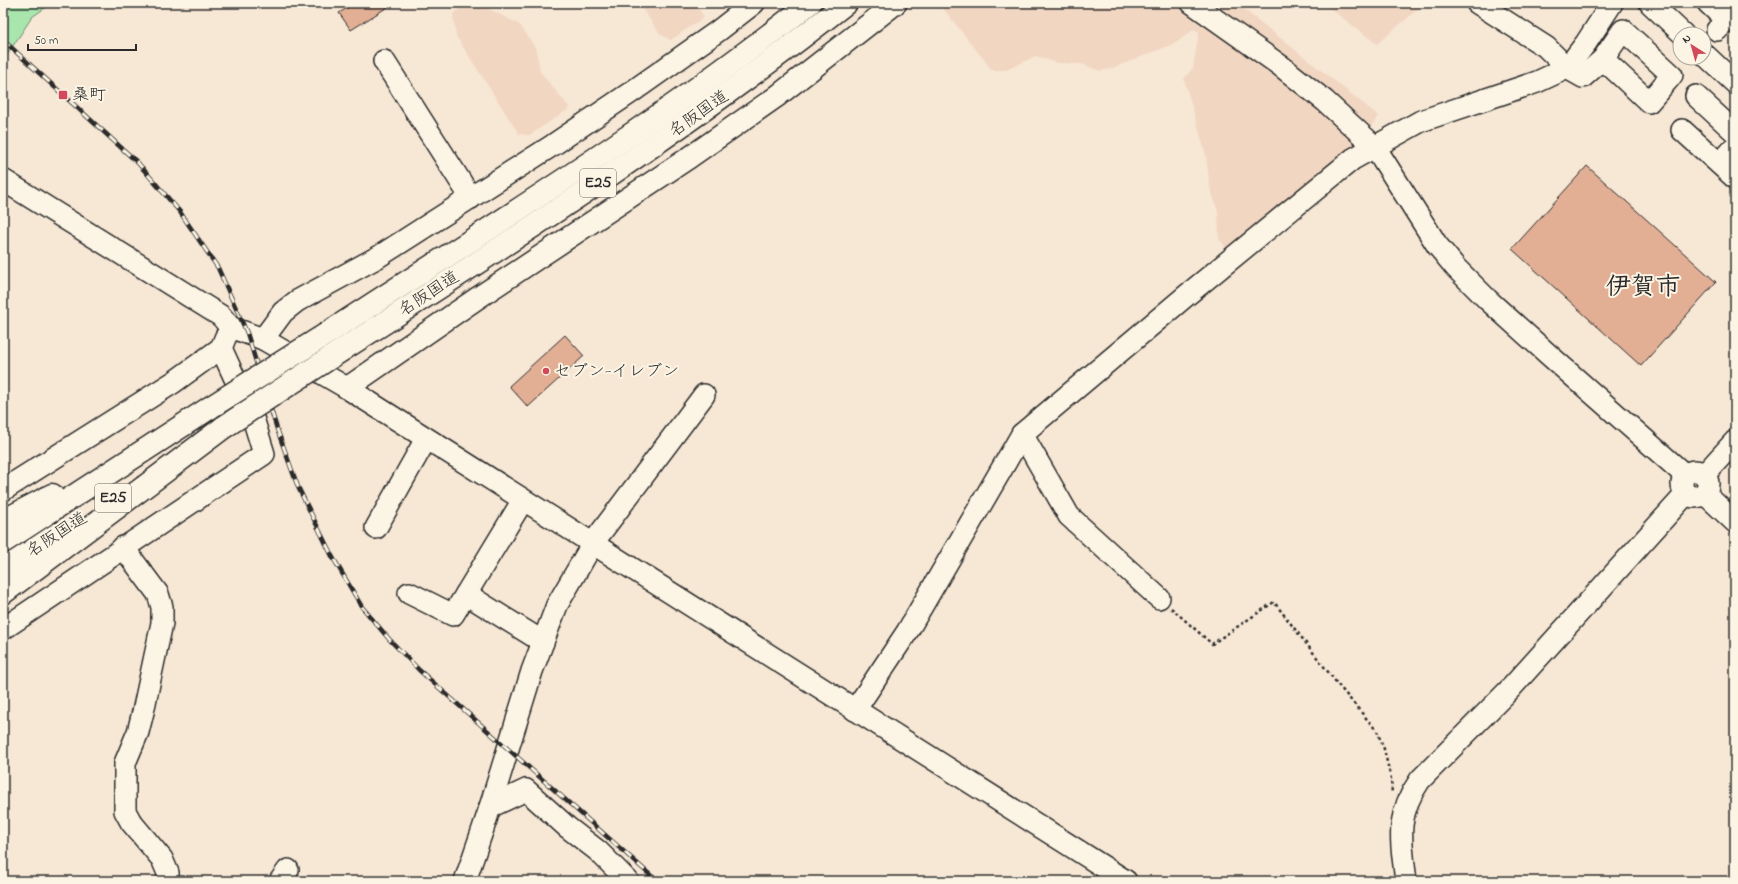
<svg xmlns="http://www.w3.org/2000/svg" width="1738" height="884" viewBox="0 0 1738 884" font-family="'Indie Flower','Klee One',sans-serif">
	<style>
		.built { fill: #f1d6c2 }
		.green { fill: #a9e6ad; stroke: #6a886c }
		.building { fill: #e2af95; stroke: #2b2b2b }
		.lines { fill: none; stroke-linecap: round; stroke-linejoin: round }
		.minor-casing { stroke: #2b2b2b; stroke-width: 24 }
		.highway-casing { stroke: #2b2b2b; stroke-width: 25 }
		.path { stroke: #2b2b2b; stroke-width: 2.5; stroke-dasharray: 3 3; stroke-linecap: butt }
		.minor { stroke: #fcf5e5; stroke-width: 21 }
		.highway { stroke: #fcf5e5; stroke-width: 22 }
		.rail-casing { stroke: #2b2b2b; stroke-width: 4.5 }
		.rail { stroke: #fcf5e5; stroke-width: 3; stroke-dasharray: 9; stroke-linecap: butt }
		.highway-bridge-casing { stroke: #2b2b2b; stroke-width: 25; stroke-linecap: butt }
		.highway-bridge { stroke: #fcf5e5; stroke-width: 22 }
		.poi-dot { fill: #d1495b; stroke: #fcf5e5; stroke-width: 1.5 }
		.labels { text-anchor: middle; dominant-baseline: central; stroke-width: 4; stroke-linejoin: round; paint-order: stroke }
		.shield { fill: #fcf5e5; stroke: #6a6863; stroke-width: 1 }
		.shield-label { font-size: 16px; font-weight: bold; fill: #2b2b2b }
		.poi-label { font-size: 17px; fill: #2b2b2b; stroke: #fcf5e5; text-anchor: start }
		.street-label { font-size: 17px; fill: #2b2b2b; stroke: #fcf5e5 }
		.town-label { font-size: 25px; font-weight: bold; fill: #2b2b2b; stroke: #fcf5e5 }
	</style>
	<rect width="100%" height="100%" fill="#f7e7d5"/>
	<filter id="ink" filterUnits="userSpaceOnUse"><feTurbulence type="fractalNoise" baseFrequency=".025" numOctaves="2"/><feDisplacementMap in="SourceGraphic" scale="8" xChannelSelector="R" yChannelSelector="G"/><feConvolveMatrix kernelMatrix="1 2 1 2 8 2 1 2 1" color-interpolation-filters="sRGB"/></filter>
	<g filter="url(#ink)">
		<g class="built">
			<polygon points="467,3 478,3 520,25 536,49 540,72 570,108 530,135 519,134 456,36 453,14"/>
			<polygon points="638,3 694,3 704,17 671,40 660,34"/>
			<polygon points="939,3 1246,3 1241,7 1379,116 1347,157 1231,253 1219,239 1218,211 1210,187 1206,155 1184,79 1193,68 1199,33 1194,29 1176,43 1110,69 1100,71 1082,64 1058,63 1036,56 1006,70 992,70"/>
			<polygon points="1323,3 1425,3 1377,44"/>
		</g>
		<polygon class="green" points="3,3 52,3 32,17 3,61"/>
		<g class="building">
			<polygon points="355,3 394,3 351,30 339,13"/>
			<polygon points="1587,166 1716,282 1641,366 1512,249"/>
			<polygon points="565,335 584,356 528,407 509,386"/>
		</g>
		<g class="lines">
			<g class="minor-casing">
				<g id="minor">
					<polyline points="1192,3 1281,66 1325,101 1375,147 1437,245 1456,268 1488,300 1549,355 1685,475"/>
					<polyline points="1477,3 1546,47 1567,68 1583,77 1603,59 1623,30 1672,75 1649,102 1603,59"/>
					<polyline points="1650,3 1683,34"/>
					<polyline points="1708,3 1727,21"/>
					<polyline points="1717,30 1735,12"/>
					<polyline points="1704,54 1735,83"/>
					<polyline points="384,61 471,198"/>
					<polyline points="1696,96 1735,132"/>
					<polyline points="1682,130 1735,178"/>
					<polyline points="1720,164 1735,147"/>
					<polyline points="3,180 221,316 230,327 263,339 347,388 1126,881"/>
					<polyline points="263,339 283,312 297,301 378,257 553,145 633,91 718,31 754,3"/>
					<polyline points="347,388 476,299 690,157 776,97 896,3"/>
					<polyline points="1022,434 1069,516 1159,598"/>
					<circle cx="1695" cy="484" r="13"/>
					<polyline points="1704,475 1735,441"/>
					<polyline points="3,490 174,382 221,348 226,336"/>
					<polyline points="1704,493 1735,522"/>
					<polyline points="376,528 426,439"/>
					<polyline points="123,547 158,594 162,607 162,623 143,712 138,732 125,763 125,811 131,822 162,859 168,873 168,881"/>
					<polyline points="409,593 453,615 466,594 543,642"/>
					<polyline points="466,594 523,500"/>
					<polyline points="3,629 264,454 253,418 221,348"/>
					<polyline points="855,710 907,632 1022,434 1187,295 1353,159 1421,121 1537,82 1567,68 1586,43 1612,3"/>
					<polyline points="490,807 526,790 567,827 598,851 628,881"/>
					<polyline points="280,881 288,870"/>
					<polyline points="465,881 486,820 532,671 557,605 593,543 704,395"/>
					<path d="M1406 881C1401 840 1395 816 1420 780L1511 688 1686 494"/>
				</g>
			</g>
			<g class="highway-casing">
				<g id="highway">
					<path d="M328 333C491 227 658 124 810 3"/>
					<path d="M342 350C513 240 686 130 846 3"/>
					<polyline points="3,521 52,495"/>
					<polyline points="3,542 211,407"/>
					<polyline points="3,570 58,534"/>
					<polyline points="3,593 224,427"/>
				</g>
			</g>
			<polyline class="path" points="1171,608 1212,644 1274,602 1339,686 1377,731 1384,749 1391,779 1392,794"/>
			<use href="#minor" class="minor"/>
			<use href="#highway" class="highway"/>
			<g class="rail-casing">
				<polyline id="rail" points="3,40 138,163 180,212 218,268 247,333 277,429 298,487 332,556 362,607 389,639 419,670 657,881"/>
			</g>
			<use href="#rail" class="rail"/>
			<g class="highway-bridge-casing">
				<g id="highway-bridge">
					<polyline points="211,407 328,333"/>
					<polyline points="224,427 342,350"/>
				</g>
			</g>
			<use href="#highway-bridge" class="highway-bridge"/>
		</g>
	</g>
	<g class="poi-dot">
		<rect x="58" y="90" width="10" height="10" rx="2"/>
		<circle cx="546" cy="371" r="4"/>
	</g>
	<g class="labels">
		<g class="shield">
			<rect x="580" y="169" width="36" height="28" rx="3"/>
			<rect x="95" y="484" width="36" height="28" rx="3"/>
		</g>
		<g class="shield-label">
			<text x="598" y="183">E25</text>
			<text x="113" y="498">E25</text>
		</g>
		<g class="poi-label">
			<text x="72" y="95">桑町</text>
			<text x="554" y="371">セブン-イレブン</text>
		</g>
		<g class="street-label">
			<text transform="translate(699 114) rotate(-35)">名阪国道</text>
			<text transform="translate(429 294) rotate(-33)">名阪国道</text>
			<text transform="translate(57 535) rotate(-33)">名阪国道</text>
		</g>
		<g class="town-label">
			<text x="1643" y="288">伊賀市</text>
		</g>
	</g>
	<rect width="1738" height="884" fill="none" stroke="#fcf5e5" stroke-width="16"/>
	<rect x="8" y="8" width="1722" height="868" fill="none" stroke="#2b2b2b" stroke-width="1.5" filter="url(#ink)"/>
	<g transform="translate(1692 46) rotate(323)"><circle r="19" fill="#fcf5e5" stroke="#a8a49b"/>
	<path d="M0-3L7 15L0 10L-7 15Z" fill="#d1495b"/>
	<text y="-6" font-size="11" font-weight="bold" text-anchor="middle" fill="#2b2b2b">N</text>
	</g>
	<path d="M28 44v6h108v-6" fill="none" stroke="#2b2b2b" stroke-width="2"/>
	<text x="34" y="44" font-size="12" fill="#2b2b2b" stroke="#fcf5e5" stroke-width="3" paint-order="stroke">50 m</text>
</svg>
